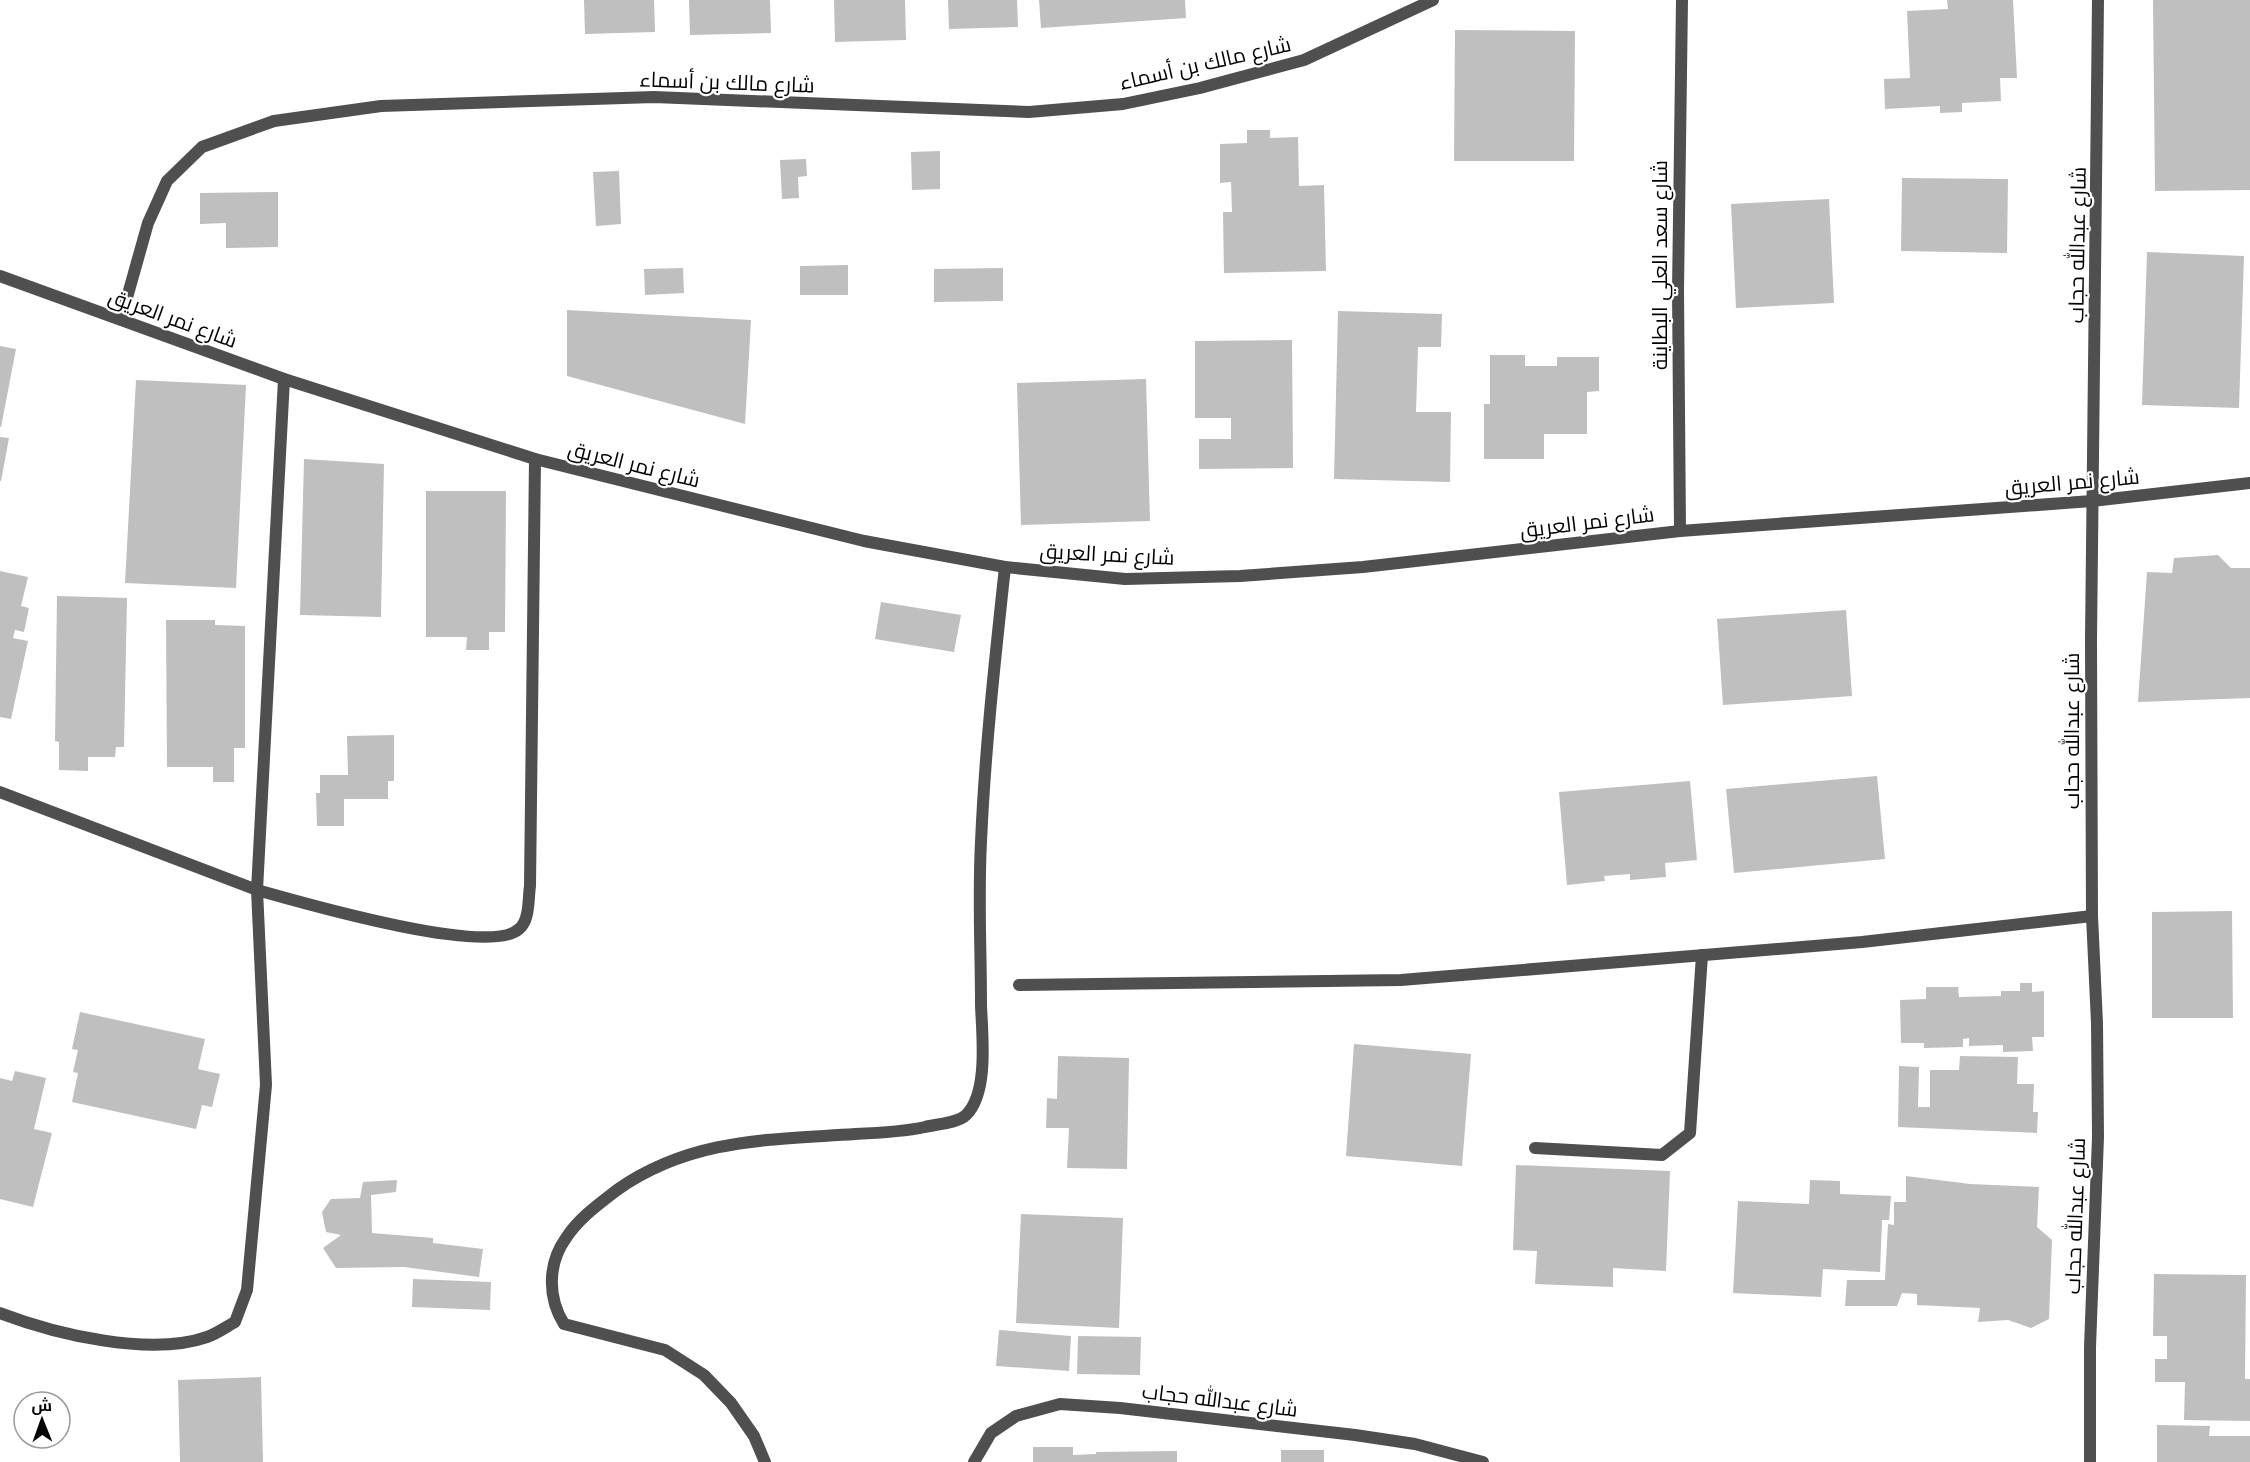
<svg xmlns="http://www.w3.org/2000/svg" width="2250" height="1462" viewBox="0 0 2250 1462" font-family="'PT Sans',Cairo,sans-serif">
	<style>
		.building { fill: #bfbfbf }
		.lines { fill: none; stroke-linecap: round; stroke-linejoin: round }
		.service { stroke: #4f4f4f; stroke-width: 12 }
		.minor { stroke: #4f4f4f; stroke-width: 12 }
		.labels { text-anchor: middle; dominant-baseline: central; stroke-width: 4.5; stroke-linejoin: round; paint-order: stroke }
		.street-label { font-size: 21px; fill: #000; stroke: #fff }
	</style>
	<rect width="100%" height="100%" fill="#fff"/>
	<g class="building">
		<polygon points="584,0 654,0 655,32 585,34"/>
		<polygon points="689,0 770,0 771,33 690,35"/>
		<polygon points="834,0 905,0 906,40 835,42"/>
		<polygon points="948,0 1017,0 1018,27 949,29"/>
		<polygon points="1039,0 1185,0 1186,18 1041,28"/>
		<polygon points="1947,0 2013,0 2017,78 2000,78 2001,101 1962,103 1962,112 1940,113 1940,106 1885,109 1884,79 1910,78 1907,11 1948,9"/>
		<polygon points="2153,0 2250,0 2250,190 2155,191"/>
		<polygon points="1455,30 1575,31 1574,161 1454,161"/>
		<polygon points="1247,130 1270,130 1270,138 1298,137 1299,186 1324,185 1326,271 1224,273 1223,212 1232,212 1231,182 1220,183 1220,144 1247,143"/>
		<polygon points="940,151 940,189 912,190 911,152"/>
		<polygon points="806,159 807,176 798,177 799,198 782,199 780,160"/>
		<polygon points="619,171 621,224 596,226 593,172"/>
		<polygon points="1902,178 2008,179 2007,253 1901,251"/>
		<polygon points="278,192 278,247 226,248 226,223 200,224 200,193"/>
		<polygon points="1829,199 1834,303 1736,308 1731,204"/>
		<polygon points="2147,252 2244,256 2239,408 2142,405"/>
		<polygon points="848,265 848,295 800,295 800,266"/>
		<polygon points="683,268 684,293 645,295 644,269"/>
		<polygon points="1003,268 1003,301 934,302 934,269"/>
		<polygon points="567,310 751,320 745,424 567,376"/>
		<polygon points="1338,311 1442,314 1441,347 1418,347 1416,412 1451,412 1450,482 1334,479"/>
		<polygon points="1292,340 1293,468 1199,469 1199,439 1231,439 1231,418 1195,418 1195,341"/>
		<polygon points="0,346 16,349 1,427 0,427"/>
		<polygon points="1490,355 1525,355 1525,366 1557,366 1557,357 1599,357 1599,391 1587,392 1587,434 1544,434 1544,459 1484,459 1484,404 1490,404"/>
		<polygon points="1146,379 1150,521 1021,525 1017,383"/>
		<polygon points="136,380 246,385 236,588 125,583"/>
		<polygon points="0,437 9,438 1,481 0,481"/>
		<polygon points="304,459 384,464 381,617 300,615"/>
		<polygon points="426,491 506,491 505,632 489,632 489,650 466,650 467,637 426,637"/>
		<polygon points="2218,555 2231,568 2250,568 2250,698 2138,702 2147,572 2172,573 2174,558"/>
		<polygon points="0,571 28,577 21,606 29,608 24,632 15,630 13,638 28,641 11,719 0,717"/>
		<polygon points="57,596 127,598 124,747 116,747 115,757 88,757 88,771 59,770 59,742 55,741"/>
		<polygon points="881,602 961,615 954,652 875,639"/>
		<polygon points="1846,610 1852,696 1723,705 1717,619"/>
		<polygon points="166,620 215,620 215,625 245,626 245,748 234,748 234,782 213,782 213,767 167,767"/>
		<polygon points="394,735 394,781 388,781 388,799 344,799 344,826 317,826 316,793 320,793 320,775 348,775 347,736"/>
		<polygon points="1877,776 1885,859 1734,873 1726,789"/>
		<polygon points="1690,781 1697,860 1665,863 1666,877 1630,880 1630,874 1604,876 1605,881 1567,885 1559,792"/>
		<polygon points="2232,911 2233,1018 2152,1018 2152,912"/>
		<polygon points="2020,983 2032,983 2032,992 2044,991 2044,1037 2032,1037 2033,1051 2003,1052 2003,1045 1969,1046 1969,1038 1963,1039 1963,1047 1924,1048 1924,1043 1901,1043 1900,1000 1926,999 1926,987 1958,987 1959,997 2001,996 2001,991 2020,991"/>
		<polygon points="80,1012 205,1039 198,1069 220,1074 212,1107 202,1105 196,1129 72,1102 78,1073 73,1072 78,1050 72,1049"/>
		<polygon points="1354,1044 1471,1054 1462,1166 1346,1156"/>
		<polygon points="1058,1056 1129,1058 1127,1169 1067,1168 1069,1128 1046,1128 1047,1098 1057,1099"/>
		<polygon points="1960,1056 2018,1057 2017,1084 2034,1084 2033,1112 2038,1112 2037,1133 1898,1127 1899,1066 1919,1067 1918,1107 1930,1107 1930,1070 1959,1070"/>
		<polygon points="15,1071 46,1078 34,1129 52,1133 33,1207 0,1199 0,1078 12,1081"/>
		<polygon points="1516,1165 1670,1171 1666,1271 1613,1268 1613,1287 1535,1284 1537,1251 1513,1250"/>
		<polygon points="1906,1176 1970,1184 2039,1187 2037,1227 2052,1240 2049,1319 2031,1328 2008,1320 1978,1322 1980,1308 1917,1305 1917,1294 1902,1293 1897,1306 1845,1306 1847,1280 1885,1280 1888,1224 1894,1225 1894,1202 1906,1202"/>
		<polygon points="397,1180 396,1192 371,1195 372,1233 433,1238 433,1243 483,1249 479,1277 404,1267 336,1268 323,1248 341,1235 326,1232 322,1212 331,1199 360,1198 363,1182"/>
		<polygon points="1810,1180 1840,1181 1840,1194 1891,1196 1889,1220 1882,1220 1880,1272 1823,1269 1821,1297 1733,1293 1738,1201 1809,1204"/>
		<polygon points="1021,1214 1123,1218 1119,1328 1016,1323"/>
		<polygon points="2154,1274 2246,1275 2245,1379 2250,1379 2250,1421 2184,1420 2185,1382 2155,1382 2155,1359 2167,1359 2167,1336 2153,1336"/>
		<polygon points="413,1279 491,1282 490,1310 412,1307"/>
		<polygon points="999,1330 1071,1336 1069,1371 996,1366"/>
		<polygon points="1078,1336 1141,1337 1140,1375 1077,1374"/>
		<polygon points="261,1377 263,1462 180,1462 178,1380"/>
		<polygon points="2157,1425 2210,1426 2209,1436 2250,1436 2250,1462 2157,1462"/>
		<polygon points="1033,1447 1073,1447 1073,1455 1096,1454 1096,1452 1177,1451 1177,1462 1033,1462"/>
		<rect x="1281" y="1450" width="43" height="12"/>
	</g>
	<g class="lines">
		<g class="service">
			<polyline points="257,890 284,379"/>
			<polyline points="1535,1148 1662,1155 1690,1133 1702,955"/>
		</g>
		<g class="minor">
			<polyline points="0,276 284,379 535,459 864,541 1005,567 1125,579 1240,576 1363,567 1680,531 2092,501 2250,483"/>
			<polyline points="121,319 148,223 167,181 202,147 274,121 381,106 654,97 1029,112 1123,104 1200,88 1304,60 1433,0"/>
			<polyline points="1680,531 1678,290 1682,0"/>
			<path d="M0 792 257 890 266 1085 247 1290 235 1322C226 1327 216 1334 207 1337 150 1357 55 1334 0 1313"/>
			<path d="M257 890C300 902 488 957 519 929 530 920 528 899 530 886L535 459"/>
			<polyline points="1019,985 1401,980 1862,942 2092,916"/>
			<path d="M765 1462 754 1436 731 1403 704 1375 665 1350 564 1324C547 1297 548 1263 566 1238 579 1218 599 1204 617 1190 691 1138 769 1140 855 1134 879 1133 902 1132 925 1127 937 1124 958 1123 966 1115 989 1093 982 1034 981 1005 981 951 978 896 981 842 985 750 995 659 1005 567"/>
			<polyline points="974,1462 991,1433 1016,1416 1060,1404 1120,1408 1355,1435 1415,1444 1483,1462"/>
			<polyline points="2090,1462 2090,1347 2098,1137 2097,1023 2092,916 2091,640 2098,0"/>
		</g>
	</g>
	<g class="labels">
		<g class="street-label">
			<text transform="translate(1205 63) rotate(-13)">شارع مالك بن أسماء</text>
			<text transform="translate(727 82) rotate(2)">شارع مالك بن أسماء</text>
			<text transform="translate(2077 245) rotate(-89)">شارع عبدالله حجاب</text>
			<text transform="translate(1659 265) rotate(-90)">شارع سعد العلي البطاينة</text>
			<text transform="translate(173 318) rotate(20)">شارع نمر العريق</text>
			<text transform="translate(634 464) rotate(14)">شارع نمر العريق</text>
			<text transform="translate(2072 482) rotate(-5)">شارع نمر العريق</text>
			<text transform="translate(1587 522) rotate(-7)">شارع نمر العريق</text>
			<text transform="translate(1107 554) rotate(3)">شارع نمر العريق</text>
			<text transform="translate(2071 731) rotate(-90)">شارع عبدالله حجاب</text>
			<text transform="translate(2075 1216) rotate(-88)">شارع عبدالله حجاب</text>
			<text transform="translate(1220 1400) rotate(7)">شارع عبدالله حجاب</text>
		</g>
	</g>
	<g transform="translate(42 1420) rotate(359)"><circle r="28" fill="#ffffff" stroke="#999999" stroke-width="1.5"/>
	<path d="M0-4.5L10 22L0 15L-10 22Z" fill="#000000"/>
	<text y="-9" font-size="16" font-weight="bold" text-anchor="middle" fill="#000000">ش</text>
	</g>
</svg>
